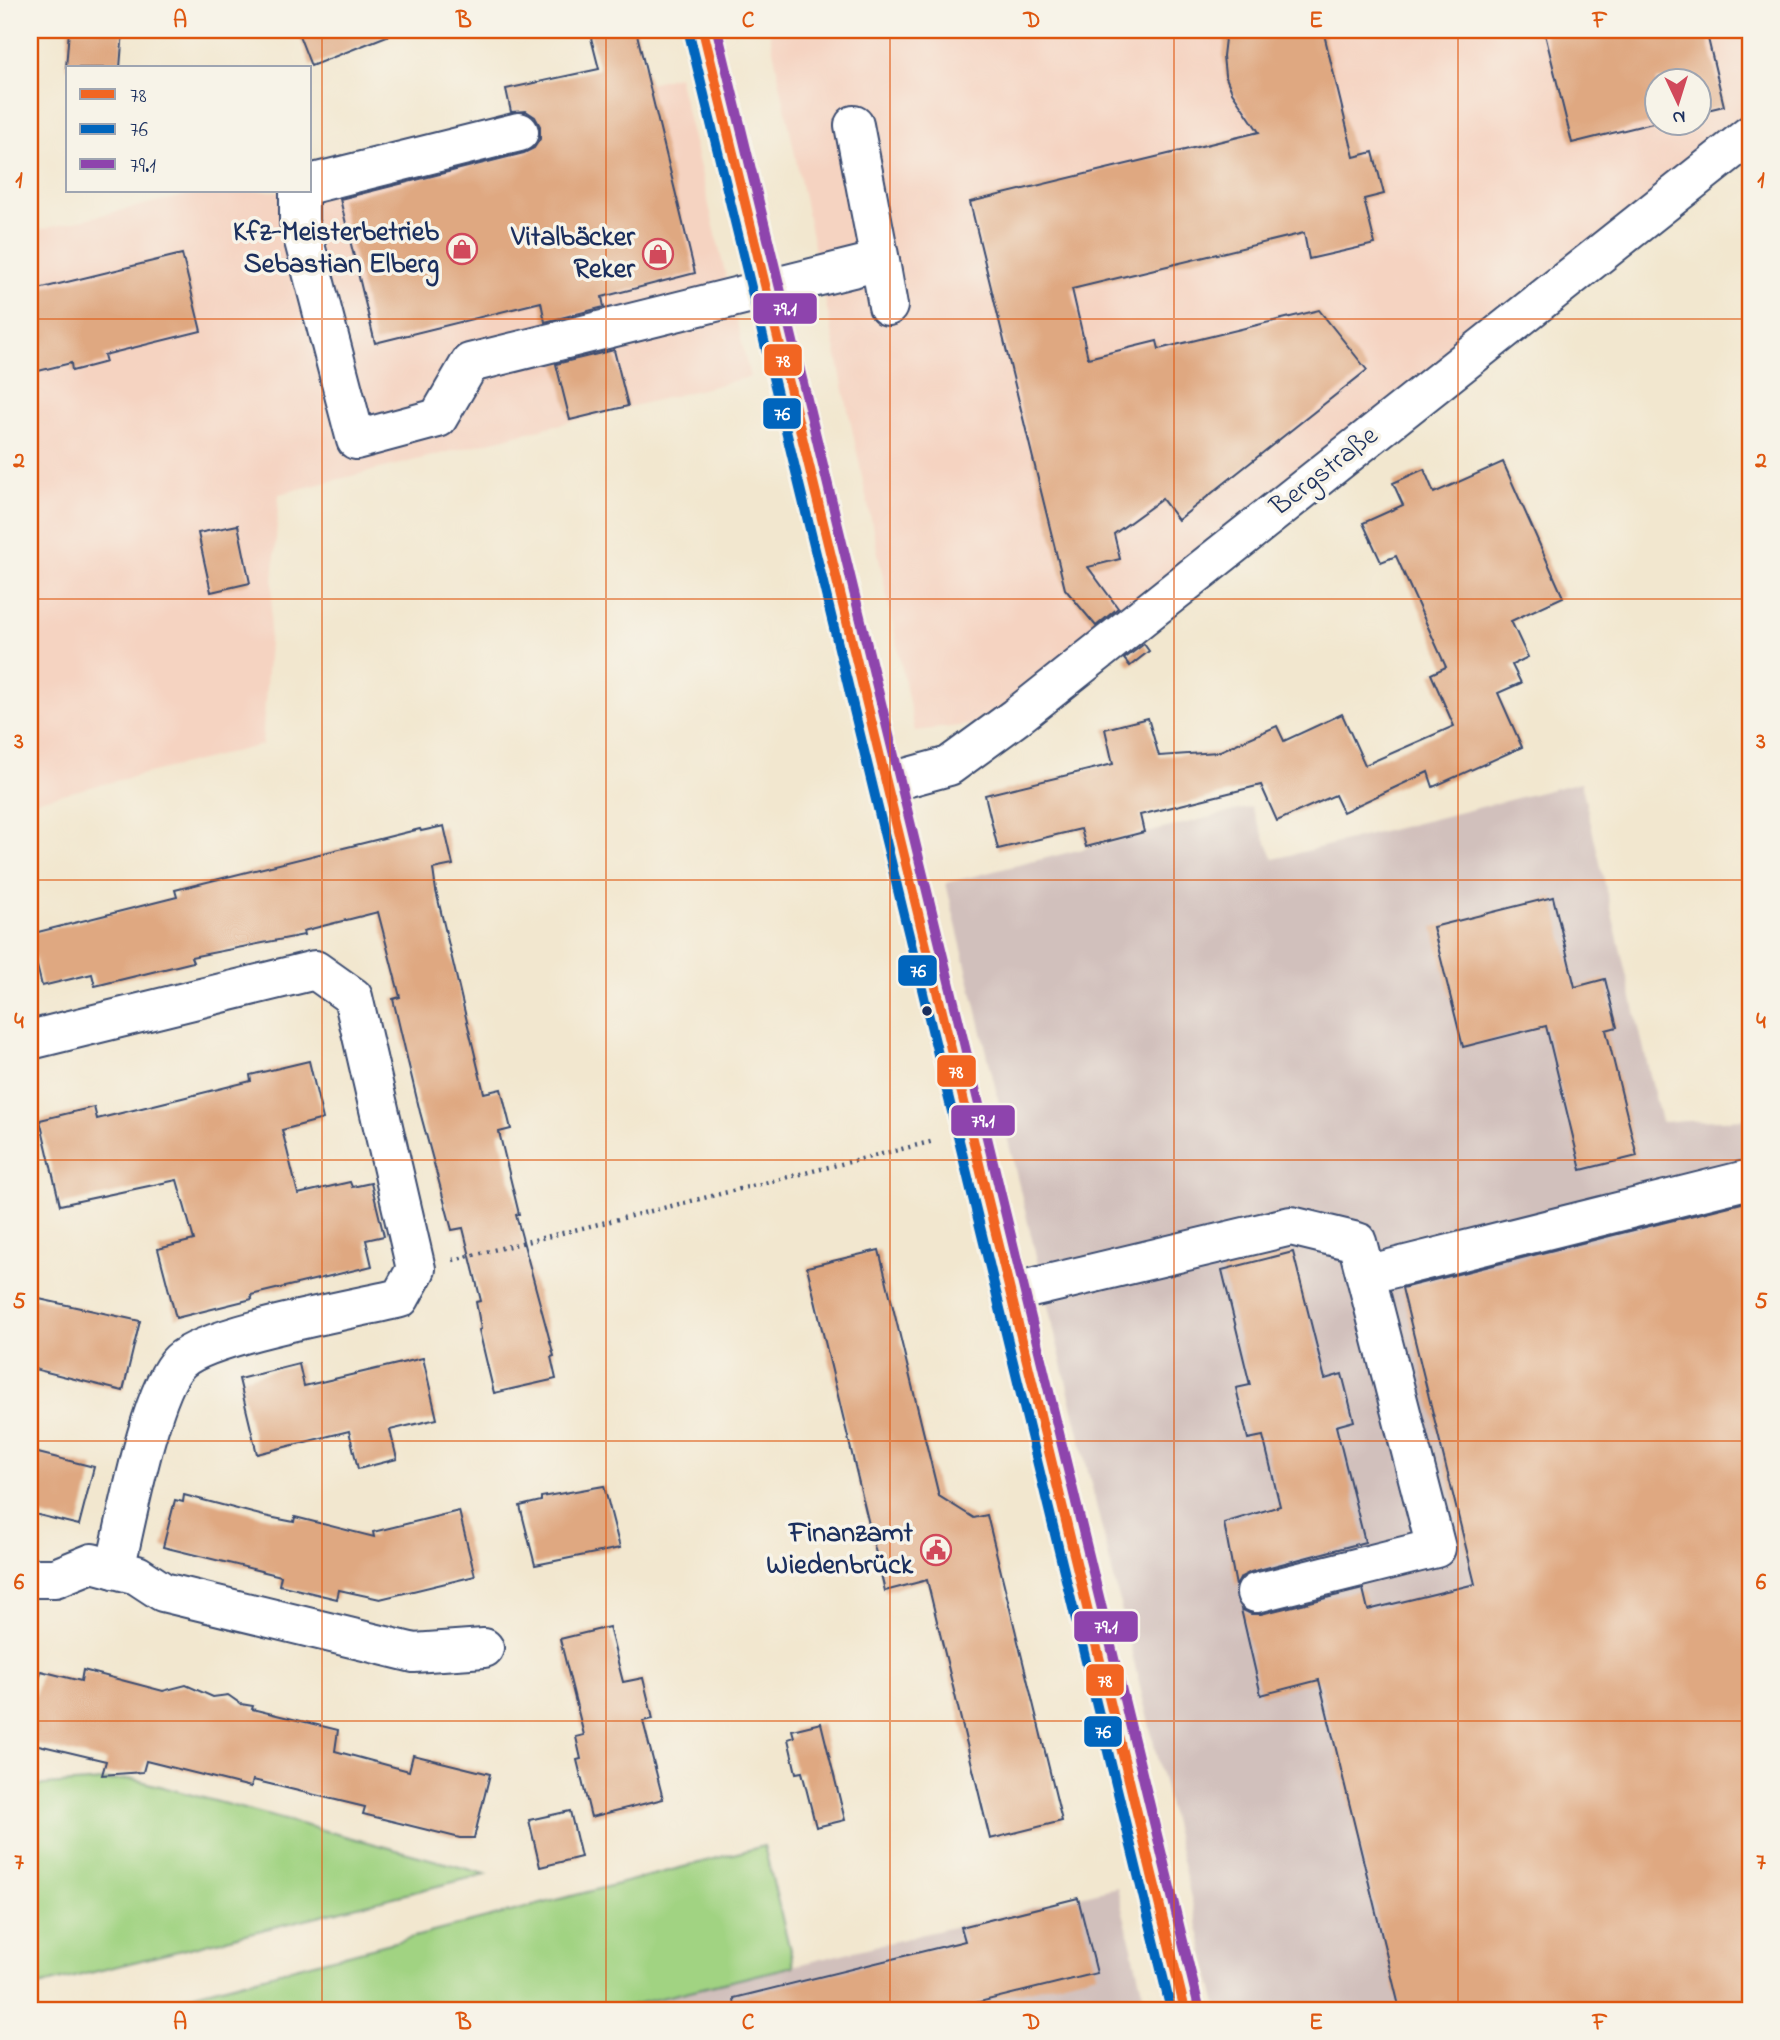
<svg xmlns="http://www.w3.org/2000/svg" width="1780" height="2040" viewBox="0 0 1780 2040" font-family="'Indie Flower',sans-serif">
	<style>
		.built { fill: #f5d3c1; fill-rule: evenodd }
		.industrial { fill: #d1c0bc }
		.green { fill: #a1d382; stroke: #5e8170; stroke-width: 2 }
		.building { fill: #dfa881 }
		.lines { fill: none; stroke-linecap: round; stroke-linejoin: round }
		.minor-casing { stroke: #3b4b6f; stroke-width: 42 }
		.major-casing { stroke: #3b4b6f; stroke-width: 42 }
		.path { stroke: #3b4b6f; stroke-width: 4.5; stroke-dasharray: 2 5; stroke-linecap: butt }
		.minor { stroke: #fff; stroke-width: 38 }
		.major { stroke: #f9bc8a; stroke-width: 38 }
		.bus-1-casing { stroke: #f7f3e8; stroke-width: 16 }
		.bus-2-casing { stroke: #f7f3e8; stroke-width: 16 }
		.bus-3-casing { stroke: #f7f3e8; stroke-width: 16 }
		.bus-1 { stroke: #f26522; stroke-width: 10 }
		.bus-2 { stroke: #0065bd; stroke-width: 10 }
		.bus-3 { stroke: #8e44ad; stroke-width: 10 }
		.grid { fill: none; stroke: #de5710; stroke-width: 2; stroke-opacity: 0.55 }
		.bus-dot { fill: #1b2f5e; stroke: #f7f3e8; stroke-width: 2.5 }
		.labels { text-anchor: middle; dominant-baseline: central; stroke-width: 7; stroke-linejoin: round; paint-order: stroke }
		.poi-label { font-size: 28px; font-weight: bold; fill: #1b2f5e; stroke: #f7f3e8; text-anchor: end }
		.street-label { font-size: 28px; fill: #1b2f5e; stroke: #f7f3e8 }
		.line-badge { stroke: #f7f3e8; stroke-width: 2.5 }
		.badge-label { font-size: 19px; text-anchor: middle; font-weight: bold; fill: #fff }
		.neatline { fill: none; stroke: #de5710; stroke-width: 2.5 }
		.grid-label { font-size: 23px; text-anchor: middle; font-weight: bold; fill: #de5710 }
	</style>
	<rect width="100%" height="100%" fill="#f7f3e8"/>
	<filter id="ink" filterUnits="userSpaceOnUse"><feTurbulence type="fractalNoise" baseFrequency=".0143" numOctaves="2"/><feDisplacementMap in="SourceGraphic" scale="14" xChannelSelector="R" yChannelSelector="G"/><feConvolveMatrix kernelMatrix="1 2 1 2 8 2 1 2 1" color-interpolation-filters="sRGB"/></filter>
	<filter id="wash" filterUnits="userSpaceOnUse"><feTurbulence type="fractalNoise" baseFrequency=".00686" numOctaves="4" result="noise"/><feDisplacementMap in="SourceGraphic" scale="28" xChannelSelector="R" yChannelSelector="G"/><feGaussianBlur stdDeviation="1.57" result="paint"/><feColorMatrix in="noise" values="0 0 0 0 0 0 0 0 0 0 0 0 0 0 0 0 0 1.4 0 .05"/><feComposite in="paint" operator="in"/></filter>
	<g filter="url(#wash)">
		<rect width="100%" height="100%" fill="#f2e7cf"/>
		<g class="built">
			<path d="M769 30H1750V120L986 723 915 731ZM1658 80H1700V122H1658Z"/>
			<polygon points="678,76 750,377 279,494 262,745 30,802 30,232 203,191 310,191 310,165"/>
		</g>
		<g class="industrial">
			<polygon points="1581,782 1661,1122 1750,1119 1750,2010 1218,2010 946,883 1251,807 1274,859"/>
			<polygon points="1117,1887 1147,2010 611,2010"/>
		</g>
		<g class="green">
			<polygon points="133,1779 486,1874 30,1988 30,1786"/>
			<polygon points="764,1846 794,1966 611,2010 133,2010"/>
		</g>
		<g id="blocks">
			<g class="building">
				<polygon points="69,30 123,30 120,68 66,68"/>
				<polygon points="297,30 397,30 397,32 311,66"/>
				<polygon points="589,30 636,30 695,273 602,297 604,307 545,322 541,302 375,343 340,199 524,153 534,148 540,139 540,126 535,117 526,111 511,112 506,89 599,69"/>
				<polygon points="1226,30 1323,30 1354,157 1373,152 1384,194 1364,199 1375,244 1309,259 1304,233 1072,289 1088,358 1157,341 1159,349 1319,310 1367,370 1178,520 1162,499 1114,534 1120,559 1088,567 1118,608 1096,626 1065,589 970,202 1259,132 1232,92 1225,75 1223,56"/>
				<polygon points="1544,30 1706,30 1724,106 1699,112 1699,80 1657,80 1657,122 1572,143"/>
				<polygon points="182,254 201,331 104,355 106,362 72,371 71,363 30,373 30,291"/>
				<polygon points="614,350 628,406 570,420 556,364"/>
				<polygon points="1503,462 1563,597 1511,621 1528,657 1512,665 1521,683 1498,693 1522,747 1433,787 1428,772 1343,812 1335,795 1277,821 1261,785 1140,815 1144,832 1086,847 1081,829 998,849 985,795 1113,764 1105,729 1148,718 1159,756 1218,752 1277,726 1284,741 1342,714 1365,765 1454,726 1431,674 1446,667 1396,556 1381,562 1363,523 1403,505 1393,483 1424,469 1434,493"/>
				<polygon points="238,525 250,583 211,592 198,533"/>
				<polygon points="1144,644 1149,651 1130,666 1124,659"/>
				<polygon points="444,826 453,865 433,869 436,891 484,1093 501,1089 511,1129 499,1132 519,1214 516,1215 554,1356 551,1357 556,1379 494,1393 479,1330 481,1329 476,1302 481,1301 463,1228 452,1230 420,1112 393,999 400,997 378,912 303,931 304,935 191,957 193,962 95,986 92,974 42,986 30,938 30,934 177,897 175,890 420,829 421,831"/>
				<polygon points="1553,897 1575,987 1605,979 1617,1027 1606,1030 1637,1156 1581,1170 1546,1026 1463,1047 1433,927"/>
				<polygon points="309,1061 323,1119 282,1130 298,1194 350,1182 352,1187 371,1183 384,1236 366,1240 372,1266 251,1295 252,1299 176,1318 158,1249 194,1240 177,1180 60,1205 40,1120 94,1107 97,1119 251,1081 250,1075"/>
				<polygon points="1750,1201 1750,2010 1400,2010 1319,1680 1261,1695 1241,1609 1251,1614 1261,1614 1363,1589 1368,1610 1475,1584 1402,1288"/>
				<polygon points="879,1250 939,1496 974,1518 987,1515 1062,1821 990,1839 927,1580 885,1591 807,1267"/>
				<polygon points="1293,1252 1325,1379 1342,1374 1354,1421 1336,1426 1365,1542 1251,1572 1241,1577 1236,1586 1224,1523 1280,1506 1263,1436 1248,1439 1236,1388 1250,1385 1222,1270"/>
				<polygon points="30,1297 140,1321 123,1391 30,1368"/>
				<polygon points="423,1358 437,1419 390,1430 397,1459 358,1469 349,1431 257,1454 239,1379 299,1364 304,1386"/>
				<polygon points="30,1451 94,1467 79,1525 30,1513"/>
				<polygon points="604,1486 620,1548 535,1565 520,1506 541,1501 541,1497"/>
				<polygon points="184,1495 264,1516 294,1522 295,1517 374,1537 373,1532 459,1511 475,1576 380,1599 339,1590 337,1599 279,1585 281,1576 163,1547 175,1500 183,1502"/>
				<polygon points="609,1627 623,1682 643,1678 653,1719 643,1721 663,1799 591,1817 577,1760 581,1759 576,1737 584,1735 560,1639"/>
				<polygon points="83,1670 163,1691 186,1685 213,1697 228,1695 241,1704 253,1706 252,1709 338,1730 335,1751 409,1771 413,1755 490,1774 474,1838 460,1838 363,1814 365,1807 253,1780 251,1787 146,1761 143,1772 102,1775 106,1761 30,1743 30,1717 41,1671 81,1681"/>
				<polygon points="821,1723 845,1820 816,1827 802,1772 796,1773 788,1739 794,1737 792,1730"/>
				<polygon points="570,1811 581,1857 540,1867 529,1820"/>
				<polygon points="1078,1898 1097,1973 947,2010 735,2010 734,1998 965,1941 961,1927"/>
			</g>
		</g>
	</g>
	<g filter="url(#ink)">
		<use href="#blocks" fill-opacity="0" stroke="#3b4b6f" stroke-width="2"/>
		<g class="lines">
			<g class="minor-casing">
				<g id="minor">
					<polyline points="310,184 519,132"/>
					<polyline points="299,191 299,222 356,440 438,418 470,363 880,261 854,125"/>
					<polyline points="880,261 888,306"/>
					<polyline points="887,783 949,766 1016,717 1750,135"/>
					<path d="M30 1040 315 970 353 997 416 1269 400 1298C354 1309 209 1334 180 1361 150 1389 126 1524 115 1569"/>
					<polyline points="1366,1275 1750,1179"/>
					<polyline points="1010,1293 1291,1226 1357,1242 1436,1548 1256,1593"/>
					<polyline points="30,1578 55,1578 92,1563 137,1575 163,1592 414,1653 484,1648"/>
				</g>
			</g>
			<g class="major-casing">
				<polyline id="major" points="703,30 1185,2010"/>
			</g>
			<polyline class="path" points="453,1260 934,1141"/>
			<use href="#minor" class="minor"/>
			<use href="#major" class="major"/>
			<g class="bus-1-casing">
				<polyline id="bus-1" points="703,30 1185,2010"/>
			</g>
			<g class="bus-2-casing">
				<polyline id="bus-2" points="689,33 1171,2010"/>
			</g>
			<g class="bus-3-casing">
				<polyline id="bus-3" points="717,30 1199,2007"/>
			</g>
			<use href="#bus-1" class="bus-1"/>
			<use href="#bus-2" class="bus-2"/>
			<use href="#bus-3" class="bus-3"/>
		</g>
	</g>
	<path class="grid" d="M322 30V2010M606 30V2010M890 30V2010M1174 30V2010M1458 30V2010M30 319H1750M30 599H1750M30 880H1750M30 1160H1750M30 1441H1750M30 1721H1750"/>
	<defs>
		<g id="shop-ring" transform="scale(1.575)"><circle r="9.5" fill="#f7f3e8" stroke="#d1495b" stroke-width="1.5"/><path d="M-5-2.5h2.3a2.7 3.5 0 0 1 5.4 0H5L5.5 6h-11ZM-1.5-2.5h3a1.5 2.3 0 0 0-3 0Z" fill="#d1495b"/></g>
		<g id="civic-ring" transform="scale(1.575)"><circle r="9.5" fill="#f7f3e8" stroke="#d1495b" stroke-width="1.5"/><path d="M-.6-6.5H3V-4.5H.6V-3L4-1V1h2V6H-6V1h2V-1L-.6-3ZM-1.2 2.5V6h2.4V2.5Z" fill="#d1495b"/></g>
	</defs>
	<g fill-rule="evenodd">
		<use href="#shop-ring" x="462" y="249"/>
		<use href="#shop-ring" x="658" y="254"/>
		<use href="#civic-ring" x="936" y="1550"/>
	</g>
	<circle class="bus-dot" cx="927" cy="1011" r="6"/>
	<g class="labels">
		<g class="poi-label">
			<text x="439" y="233">Kfz-Meisterbetrieb<tspan x="439" dy="32">Sebastian Elberg</tspan></text>
			<text x="635" y="238">Vitalbäcker<tspan x="635" dy="32">Reker</tspan></text>
			<text x="913" y="1534">Finanzamt<tspan x="913" dy="32">Wiedenbrück</tspan></text>
		</g>
		<g class="street-label">
			<text transform="translate(1325 472) rotate(-38)">Bergstraße</text>
		</g>
	</g>
	<g class="line-badge">
		<rect x="752" y="292" width="66" height="33" rx="7" fill="#8e44ad"/>
		<rect x="763" y="343" width="40" height="34" rx="7" fill="#f26522"/>
		<rect x="762" y="397" width="40" height="33" rx="7" fill="#0065bd"/>
		<rect x="897" y="954" width="41" height="33" rx="7" fill="#0065bd"/>
		<rect x="936" y="1054" width="41" height="34" rx="7" fill="#f26522"/>
		<rect x="950" y="1104" width="66" height="33" rx="7" fill="#8e44ad"/>
		<rect x="1073" y="1610" width="66" height="33" rx="7" fill="#8e44ad"/>
		<rect x="1085" y="1663" width="40" height="34" rx="7" fill="#f26522"/>
		<rect x="1083" y="1715" width="40" height="33" rx="7" fill="#0065bd"/>
	</g>
	<g class="badge-label">
		<text x="785" y="315">79.1</text>
		<text x="783" y="367">78</text>
		<text x="782" y="420">76</text>
		<text x="918" y="977">76</text>
		<text x="956" y="1078">78</text>
		<text x="983" y="1127">79.1</text>
		<text x="1106" y="1633">79.1</text>
		<text x="1105" y="1687">78</text>
		<text x="1103" y="1738">76</text>
	</g>
	<rect width="1780" height="2040" fill="none" stroke="#f7f3e8" stroke-width="77"/>
	<rect x="66" y="66" width="245" height="126" fill="#f7f3e8" stroke="#9fa5b1" stroke-width="2"/>
	<rect x="80" y="89" width="35" height="10" fill="#f26522" stroke="#9fa5b1" stroke-width="2"/>
	<text x="130" y="102" font-size="21" fill="#1b2f5e">78</text>
	<rect x="80" y="124" width="35" height="10" fill="#0065bd" stroke="#9fa5b1" stroke-width="2"/>
	<text x="130" y="136" font-size="21" fill="#1b2f5e">76</text>
	<rect x="80" y="159" width="35" height="10" fill="#8e44ad" stroke="#9fa5b1" stroke-width="2"/>
	<text x="130" y="172" font-size="21" fill="#1b2f5e">79.1</text>
	<g transform="translate(1678 102) rotate(176)"><circle r="33" fill="#f7f3e8" stroke="#9fa5b1" stroke-width="2"/>
	<path d="M0-5L12 26L0 18L-12 26Z" fill="#d1495b"/>
	<text y="-10" font-size="19" font-weight="bold" text-anchor="middle" fill="#1b2f5e">N</text>
	</g>
	<rect x="38" y="38" width="1704" height="1964" class="neatline"/>
	<g class="grid-label">
		<text x="180" y="27">A</text>
		<text x="464" y="27">B</text>
		<text x="748" y="27">C</text>
		<text x="1032" y="27">D</text>
		<text x="1316" y="27">E</text>
		<text x="1600" y="27">F</text>
		<text x="19" y="187">1</text>
		<text x="1761" y="187">1</text>
		<text x="19" y="467">2</text>
		<text x="1761" y="467">2</text>
		<text x="19" y="748">3</text>
		<text x="1761" y="748">3</text>
		<text x="19" y="1028">4</text>
		<text x="1761" y="1028">4</text>
		<text x="19" y="1308">5</text>
		<text x="1761" y="1308">5</text>
		<text x="19" y="1589">6</text>
		<text x="1761" y="1589">6</text>
		<text x="19" y="1869">7</text>
		<text x="1761" y="1869">7</text>
		<text x="180" y="2029">A</text>
		<text x="464" y="2029">B</text>
		<text x="748" y="2029">C</text>
		<text x="1032" y="2029">D</text>
		<text x="1316" y="2029">E</text>
		<text x="1600" y="2029">F</text>
	</g>
</svg>
